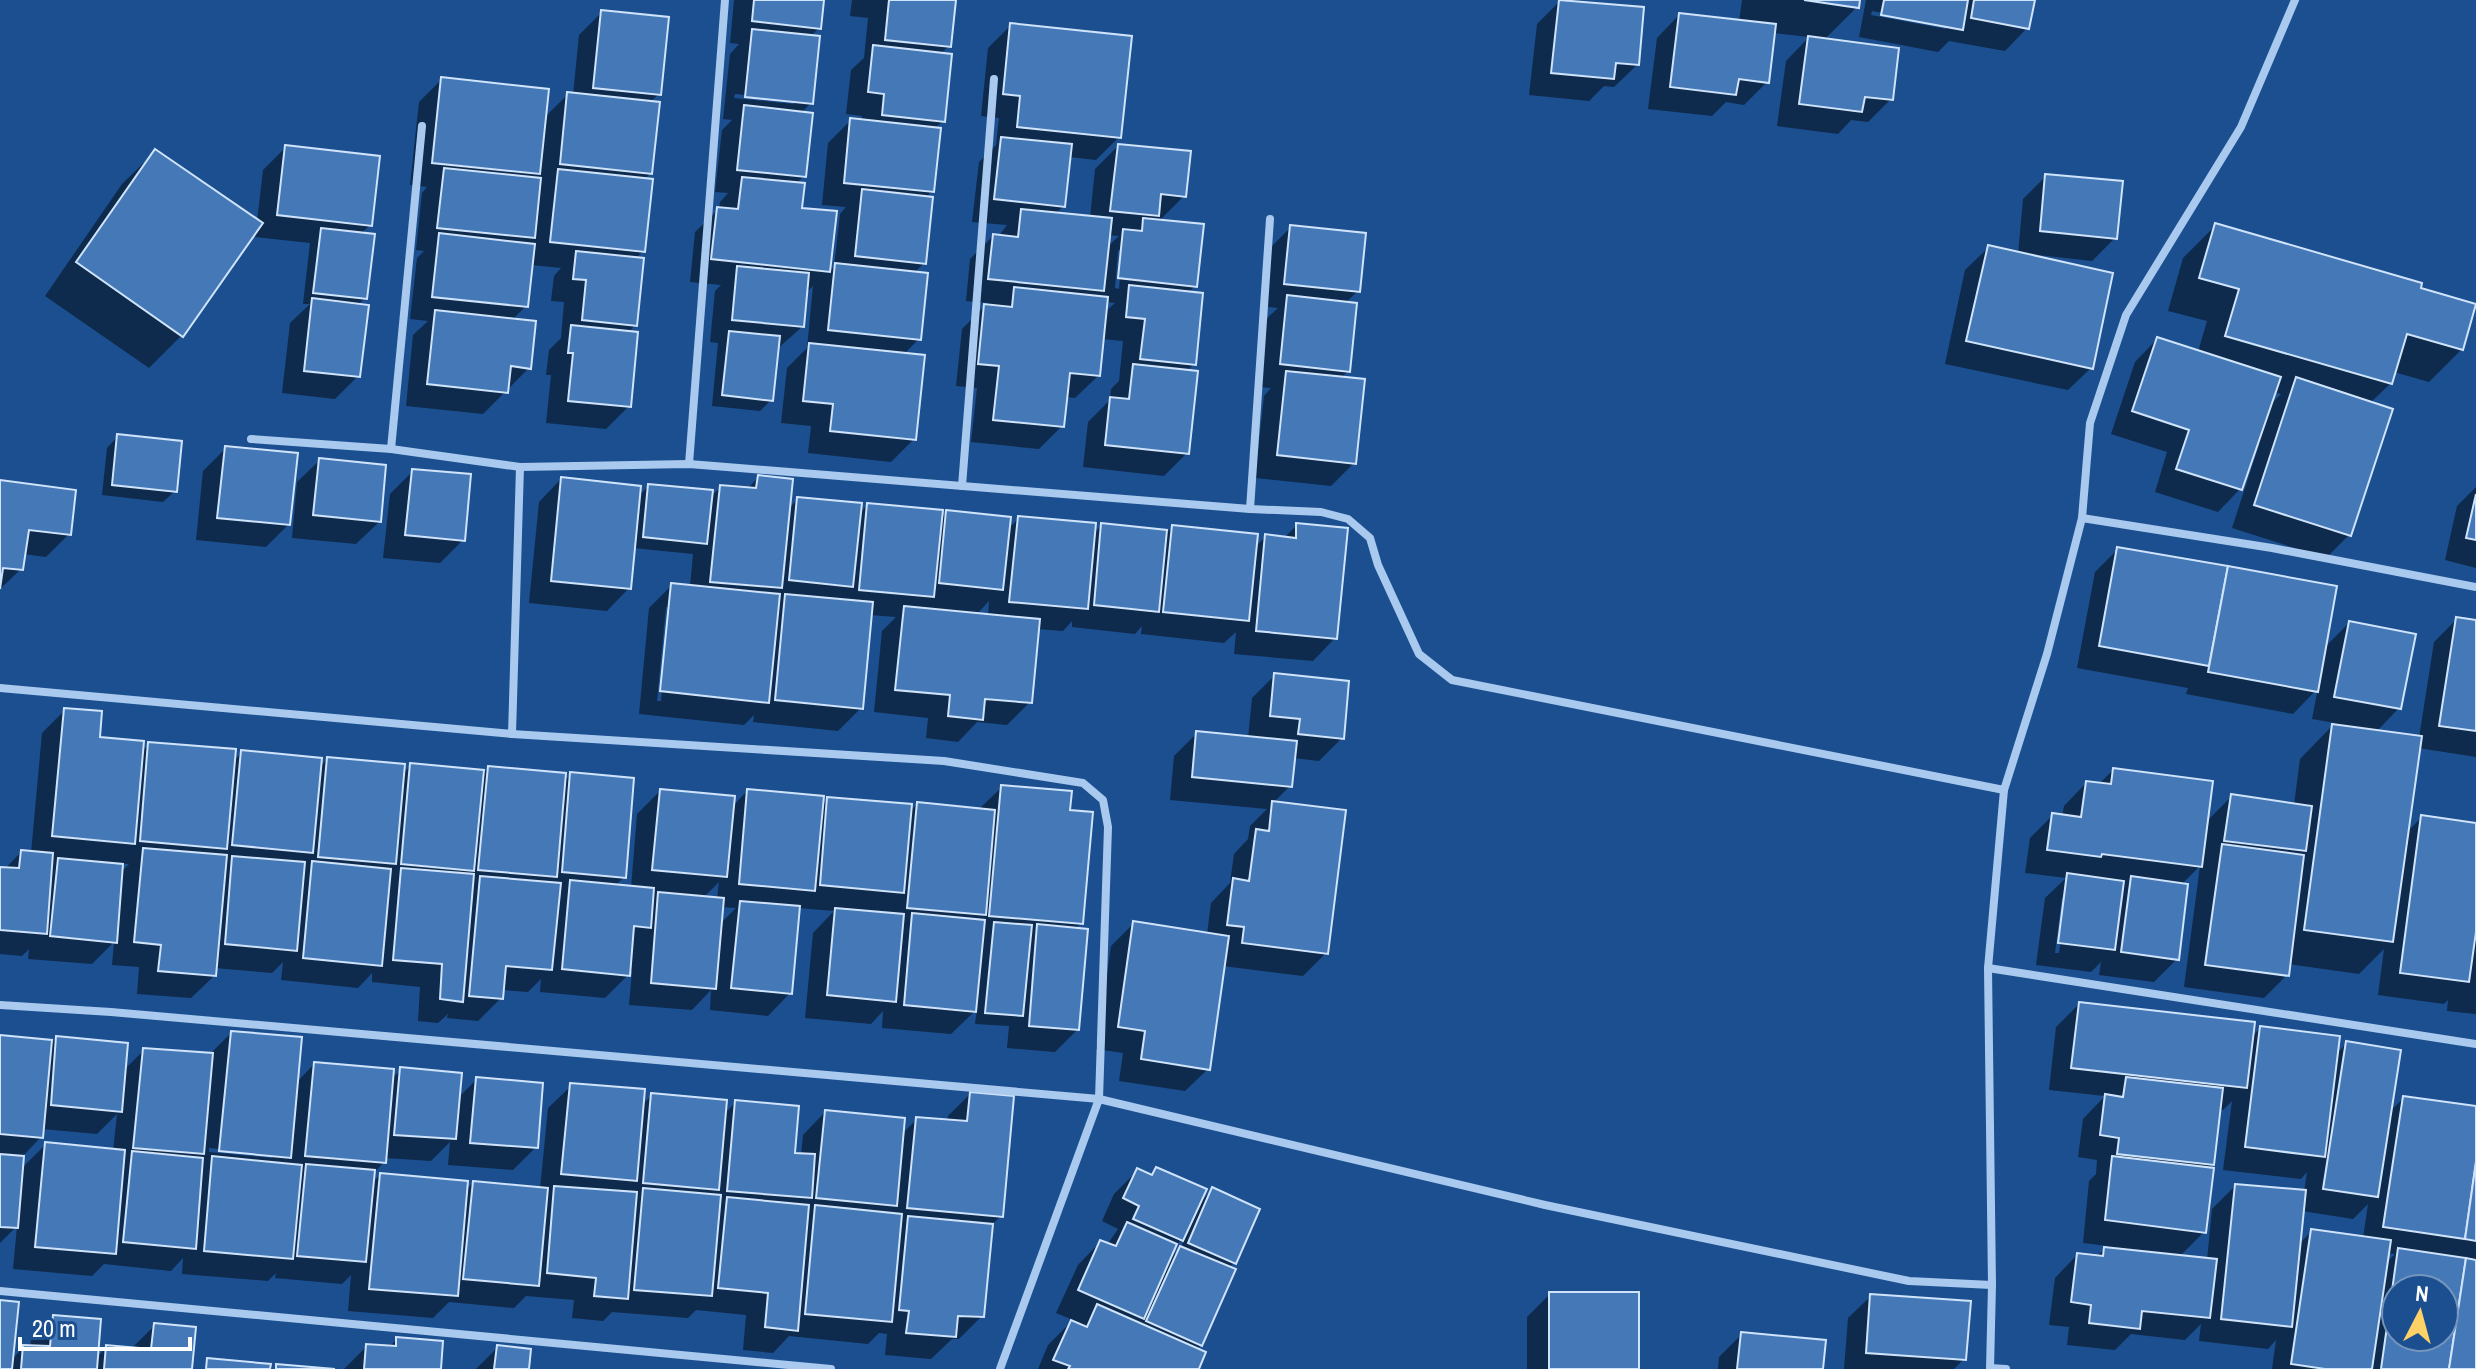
<svg xmlns="http://www.w3.org/2000/svg" width="2476" height="1369" viewBox="0 0 2476 1369" font-family="'Archivo Narrow',sans-serif">
	<style>
		.shadow { fill: #0007; fill-rule: evenodd }
		.building { fill: #4478b7; stroke: #cfe3fa; stroke-width: 2; fill-rule: evenodd }
		.lines { fill: none; stroke-linecap: round; stroke-linejoin: round }
		.street { stroke: #a9c9ee; stroke-width: 8 }
	</style>
	<rect width="100%" height="100%" fill="#1b4f8f"/>
	<g class="shadow">
		<path d="M734 0H822L819 28 810 37 811 103 801 113 804 176 796 184 800 209 835 213 828 273 834 267 840 214 846 207 822 205 828 143 851 120 862 122V116L846 114 851 70 864 58 868 18 850 16 852 0H954L949 46 940 54 943 121 934 129 932 191 926 198 924 263 914 273 919 339 903 355 914 439 891 462 808 453 811 426 781 423 787 368 807 348 813 286 805 294 802 327 777 349 771 400 760 411 712 406 718 343 710 342 715 291 721 285 690 282 695 232 719 209 720 202 728 193 715 192 722 130 732 120 723 119 730 54 739 44 730 43ZM735 94 794 100V104L734 98Z"/>
		<polygon points="1742,0 1858,0 1857,7 1824,40 1891,99 1868,122 1851,120 1838,134 1777,126 1786,61 1809,37 1773,33 1767,82 1744,105 1726,102 1712,116 1648,109 1657,38 1679,15 1739,22"/>
		<path d="M1866 0H2033L2027 28 2005 51 1949 41 1938 52 1859 37ZM1872 11 1946 25V29L1871 15Z"/>
		<polygon points="1560,1 1637,65 1614,87 1604,86 1589,101 1529,95 1537,24"/>
		<polygon points="602,12 659,94 649,103 650,173 644,180 643,251 635,259 635,325 628,333 629,406 606,429 546,423 551,375 546,375 549,350 561,338 564,302 551,301 554,276 561,268 531,265 526,306 512,320 529,368 483,414 406,406 413,335 428,321 410,319 417,258 424,251 416,250 422,193 427,187 410,185 419,102 442,79 543,119 568,94 573,95 579,35"/>
		<path d="M1011 25 1119 137 1096 160 1069 157 1064 206 1055 214 1090 218 1095 169 1118 146 1184 196 1158 222 1195 286 1188 293 1194 364 1186 372 1187 453 1164 476 1083 467 1088 422 1110 400 1111 389 1119 381 1123 341 1102 339 1098 376 1075 398 1065 397 1062 426 1039 449 971 442 977 388 956 386 962 329 988 303 966 301 970 259 993 236 998 237 1007 225 972 222 979 162 996 145 999 118 981 116 988 48ZM1108 235 1119 236 1106 248ZM1123 247 1119 289 1115 288 1118 251ZM1106 302 1115 303 1104 313Z"/>
		<polygon points="286,147 370,225 360,235 365,298 357,306 358,376 335,399 282,393 290,323 310,304 303,304 310,243 255,237 256,230 182,335 149,368 45,296 122,184 155,152 257,222 263,170"/>
		<polygon points="2046,176 2115,238 2092,261 2038,255 2091,368 2068,390 1945,364 1965,270 1988,248 2018,254 2023,199"/>
		<path d="M2216 225 2418 289 2462 349 2429 382 2394 372 2391 383 2370 403 2349 535 2326 558 2232 528 2259 445 2256 444 2240 489 2218 512 2155 492 2167 452 2111 434 2135 362 2157 339 2198 352 2207 321 2168 311 2183 258ZM2273 392 2281 394 2268 407Z"/>
		<polygon points="1291,227 1358,291 1345,303 1348,371 1341,378 1354,463 1331,486 1255,478 1264,396 1271,388 1258,387 1265,320 1278,308 1262,306 1268,250"/>
		<polygon points="118,436 175,491 163,502 102,495 107,448"/>
		<polygon points="226,448 289,524 266,547 196,540 203,471"/>
		<polygon points="320,460 379,522 356,544 292,538 297,482"/>
		<polygon points="413,471 463,540 440,563 383,558 390,494"/>
		<path d="M759 477 788 509 798 499 859 514 867 505 940 520 947 512 1008 529 1019 518 1093 534 1102 525 1164 535 1173 527 1255 547 1266 536 1284 538 1297 525 1335 638 1313 661 1234 654 1236 632 1224 643 1141 634 1142 626 1135 634 1072 627V621L1063 631 1037 629 1030 702 1007 725 977 722 958 742 926 738 928 718 874 712 882 631 896 617 870 615 861 708 838 731 753 722 754 715 744 725 639 714 649 608 672 585 690 587 693 554 633 548 629 588 607 611 529 603 539 502 561 479 638 496 649 486 710 497 721 487 747 489ZM989 601 988 616 976 615ZM666 607H670L661 701H657Z"/>
		<polygon points="0,482 69,534 46,557 23,554 21,569 0,589"/>
		<polygon points="2476,487 2476,568 2445,560 2457,506"/>
		<path d="M2118 549 2335 587 2323 649 2349 623 2399 708 2376 732 2419 738 2434 642 2457 619 2476 622V757L2418 748 2407 832 2422 817 2476 825V1014L2447 1011 2448 1000 2444 1004 2378 995 2384 949 2359 974 2288 964 2287 975 2264 998 2184 987 2200 866 2181 885 2177 959 2154 982 2099 975 2101 962 2091 972 2036 965 2045 898 2066 878 2025 873 2030 838 2053 815 2062 817 2064 806 2086 783 2098 785 2113 770 2206 822 2232 796 2294 805 2300 759 2335 723 2312 719 2318 688 2293 714 2186 694 2188 688 2077 668 2095 572ZM2062 898H2066L2059 953H2055Z"/>
		<polygon points="1275,675 1342,738 1319,761 1293,758 1290,786 1273,803 1326,953 1303,976 1223,966 1208,1069 1185,1091 1119,1081 1123,1053 1096,1049 1111,946 1134,923 1207,934 1211,903 1230,883 1234,854 1248,839 1250,826 1267,809 1170,800 1174,756 1197,733 1248,738 1252,698"/>
		<path d="M65 710 97 739 141 753 149 744 233 762 242 752 319 768 327 759 403 774 411 765 484 772 489 768 563 783 571 774 624 877 615 886 631 888 637 814 660 791 732 807 747 791 821 806 828 799 909 813 917 804 978 810 1002 787 1068 812 1081 923 1075 929 1077 1030 1055 1052 1007 1048 1009 1026 975 1024 977 1009 951 1034 882 1028 883 1011 871 1024 805 1018 813 933 834 911 798 908 790 993 768 1016 710 1010 711 990 692 1010 629 1005 632 971 605 998 540 992 541 979 528 992 502 990 501 998 478 1021 447 1018 448 1014 438 1023 418 1021 420 987 372 982V973L358 988 281 980 283 962 272 973 214 968V976L191 998 137 994 139 967 112 965 114 942 92 964 28 959 29 949 22 956 0 954V869H5L21 852 31 853 42 733ZM121 864H129L120 873ZM719 882 717 899 703 898ZM721 907 736 908 720 924Z"/>
		<path d="M2079 1004 2252 1037 2260 1028 2336 1054 2347 1043 2389 1112 2404 1098 2476 1109V1369H2272L2276 1340 2268 1349 2199 1341 2201 1324 2185 1340 2131 1334 2115 1350 2067 1345 2069 1327 2049 1325 2055 1278 2077 1255 2096 1257 2108 1246 2083 1243 2089 1181 2096 1174 2097 1160 2078 1157 2083 1119 2105 1096 2049 1090 2056 1027ZM2232 1101 2223 1170 2301 1179 2307 1172 2304 1192 2235 1186 2212 1209 2207 1260 2179 1257 2204 1232 2207 1169 2212 1164 2218 1110H2223ZM2368 1204 2363 1238 2312 1231 2299 1244 2302 1211 2353 1219ZM2387 1253 2395 1254 2385 1264ZM2396 1289H2444V1337H2396Z"/>
		<path d="M231 1033 296 1083 314 1064 391 1079 401 1070 458 1098 477 1079 536 1147 513 1170 448 1165 450 1142 431 1161 385 1158 384 1162 373 1174 372 1183 380 1175 465 1191 473 1183 540 1189 548 1108 571 1086 642 1105 652 1095 724 1114 736 1102 792 1155 801 1156 803 1135 825 1112 902 1134 917 1119 947 1122 948 1116 970 1094 1001 1216 990 1226 982 1316 959 1339H952L931 1359 885 1355 887 1334 879 1333 868 1344 789 1336 773 1353 743 1350 746 1315 696 1310 688 1318 612 1312 603 1321 572 1318 574 1300 526 1296 514 1308 449 1302 433 1318 348 1311 351 1275 342 1284 275 1278 276 1273 268 1281 182 1274 183 1258 171 1271 104 1264 92 1276 13 1269 17 1226 0 1243V1037L52 1042 57 1038 124 1070 144 1050 209 1055ZM117 1114 113 1151 46 1144 21 1169 22 1157 41 1137 42 1129 97 1134ZM209 1148 272 1154V1158L209 1152Z"/>
		<path d="M1156 1169 1198 1204 1213 1189 1234 1263 1228 1268 1201 1345 1196 1350 1197 1369H1038L1048 1345 1073 1320 1056 1313 1078 1265 1100 1242 1107 1245 1118 1229 1102 1221 1114 1194 1137 1171 1150 1176ZM1186 1236 1181 1247 1168 1260 1173 1248Z"/>
		<polygon points="1550,1294 1637,1369 1527,1369 1527,1317"/>
		<polygon points="1871,1296 1964,1359 1954,1369 1844,1369 1848,1318"/>
		<polygon points="0,1302 11,1360 24,1347 30,1347 31,1340 54,1317 96,1358 107,1347 131,1349 154,1326 190,1369 0,1369"/>
		<polygon points="1742,1334 1821,1369 1718,1369 1719,1357"/>
		<polygon points="397,1339 439,1369 344,1369 367,1346 388,1348"/>
		<polygon points="498,1347 527,1369 476,1369"/>
	</g>
	<g class="building">
		<polygon points="754,0 824,0 821,29 752,21"/>
		<polygon points="889,0 956,0 951,47 885,40"/>
		<polygon points="1559,0 1644,7 1639,65 1616,63 1614,79 1551,73"/>
		<polygon points="1804,0 1860,0 1859,8"/>
		<polygon points="1884,0 1968,0 1963,30 1881,15"/>
		<polygon points="1974,0 2035,0 2029,29 1971,18"/>
		<polygon points="601,10 669,17 661,95 593,88"/>
		<polygon points="1679,13 1776,24 1769,83 1739,79 1736,95 1670,87"/>
		<polygon points="1010,23 1132,36 1121,138 1017,127 1020,96 1003,94"/>
		<polygon points="752,29 820,36 813,104 745,97"/>
		<polygon points="1808,36 1899,48 1893,100 1865,97 1862,112 1799,104"/>
		<polygon points="873,45 952,54 945,122 882,115 884,94 868,92"/>
		<polygon points="441,77 549,89 540,174 432,163"/>
		<polygon points="567,92 660,102 652,174 560,164"/>
		<polygon points="744,105 813,113 806,177 737,170"/>
		<polygon points="850,118 941,128 934,192 844,183"/>
		<polygon points="1001,137 1072,144 1065,207 994,199"/>
		<polygon points="1118,144 1191,151 1186,197 1161,194 1159,216 1110,211"/>
		<polygon points="285,145 380,156 372,226 277,215"/>
		<polygon points="155,149 263,223 183,337 76,262"/>
		<polygon points="444,168 541,178 535,238 437,228"/>
		<polygon points="558,169 653,179 645,252 550,242"/>
		<polygon points="2045,174 2123,181 2117,239 2040,231"/>
		<polygon points="742,177 805,183 802,208 837,211 830,272 711,259 717,207 738,209"/>
		<polygon points="862,189 933,197 926,264 855,256"/>
		<polygon points="1021,209 1112,218 1104,291 988,279 993,234 1018,237"/>
		<polygon points="1143,218 1204,224 1197,287 1118,278 1123,229 1142,231"/>
		<polygon points="2215,223 2422,283 2421,288 2476,304 2463,350 2407,334 2392,384 2225,336 2239,289 2199,278"/>
		<polygon points="1290,225 1366,233 1360,292 1284,284"/>
		<polygon points="321,228 375,234 367,299 313,293"/>
		<polygon points="439,233 535,244 528,307 432,297"/>
		<polygon points="1988,245 2113,273 2093,369 1966,341"/>
		<polygon points="576,251 644,258 637,326 582,320 586,280 573,279"/>
		<polygon points="835,263 928,273 921,340 828,330"/>
		<polygon points="737,266 809,273 804,327 732,320"/>
		<polygon points="1129,285 1203,293 1196,365 1140,359 1145,319 1126,317"/>
		<polygon points="1014,287 1108,297 1100,376 1070,373 1064,427 993,420 999,366 978,364 984,304 1012,307"/>
		<polygon points="1287,295 1357,303 1350,372 1280,364"/>
		<polygon points="312,298 369,305 360,377 304,371"/>
		<polygon points="435,310 536,321 531,369 511,366 508,393 427,384"/>
		<polygon points="571,325 638,332 631,407 568,401 573,353 568,353"/>
		<polygon points="729,331 780,336 773,401 722,395"/>
		<polygon points="2157,337 2281,377 2242,490 2176,469 2189,430 2132,411"/>
		<polygon points="809,343 925,355 916,440 830,431 833,404 803,401"/>
		<polygon points="1133,364 1198,371 1189,454 1105,445 1110,397 1129,399"/>
		<polygon points="1286,371 1365,379 1356,464 1277,455"/>
		<polygon points="2296,377 2393,409 2351,536 2254,505"/>
		<polygon points="117,434 182,441 177,492 112,485"/>
		<polygon points="225,446 298,453 290,525 217,518"/>
		<polygon points="319,458 386,465 381,522 313,515"/>
		<polygon points="412,469 471,474 465,541 405,535"/>
		<polygon points="758,475 793,479 782,588 710,582 720,485 756,488"/>
		<polygon points="561,477 641,486 631,589 551,581"/>
		<polygon points="0,480 76,490 71,535 29,530 23,570 3,568 0,589"/>
		<polygon points="648,484 713,490 707,544 643,537"/>
		<polygon points="2476,494 2476,540 2466,538"/>
		<polygon points="797,497 862,503 853,587 789,580"/>
		<polygon points="867,503 943,510 934,597 859,590"/>
		<polygon points="946,510 1011,517 1003,590 939,583"/>
		<polygon points="1018,516 1096,523 1088,609 1009,602"/>
		<polygon points="1101,523 1167,530 1159,612 1094,605"/>
		<polygon points="1296,523 1348,528 1337,639 1256,631 1265,534 1296,538"/>
		<polygon points="1172,525 1258,534 1249,621 1163,612"/>
		<polygon points="2117,547 2228,566 2209,666 2099,646"/>
		<polygon points="2228,566 2337,586 2318,692 2208,672"/>
		<polygon points="671,583 780,594 769,703 660,691"/>
		<polygon points="785,594 873,602 863,709 775,700"/>
		<polygon points="904,606 1040,619 1032,703 985,699 983,720 948,716 950,695 895,690"/>
		<polygon points="2456,617 2476,620 2476,731 2439,726"/>
		<polygon points="2349,621 2416,634 2401,709 2334,697"/>
		<polygon points="1274,673 1349,681 1344,739 1298,734 1300,719 1270,716"/>
		<polygon points="64,708 102,711 100,737 144,741 135,844 52,836"/>
		<polygon points="2332,724 2422,736 2393,942 2304,930"/>
		<polygon points="1196,731 1297,741 1292,787 1192,777"/>
		<polygon points="148,742 236,749 227,849 140,841"/>
		<polygon points="241,750 322,758 313,853 232,845"/>
		<polygon points="327,757 405,764 396,864 318,857"/>
		<polygon points="410,763 484,770 474,871 401,864"/>
		<polygon points="488,766 566,773 557,877 478,870"/>
		<polygon points="2113,768 2213,781 2202,867 2102,854 2101,857 2047,850 2052,813 2081,817 2086,781 2111,784"/>
		<polygon points="570,772 634,778 626,878 562,872"/>
		<polygon points="1001,785 1072,791 1070,810 1093,812 1083,924 989,916"/>
		<polygon points="660,789 735,796 727,877 652,870"/>
		<polygon points="747,789 824,796 815,891 739,884"/>
		<polygon points="2231,794 2312,806 2306,851 2224,841"/>
		<polygon points="827,797 912,804 904,893 820,885"/>
		<polygon points="1272,801 1346,810 1328,954 1242,943 1244,927 1227,925 1233,878 1249,881 1256,829 1269,831"/>
		<polygon points="917,802 995,810 986,915 907,908"/>
		<polygon points="2421,815 2476,823 2476,932 2469,982 2400,973"/>
		<polygon points="2222,844 2304,855 2289,976 2205,965"/>
		<polygon points="143,848 227,855 216,976 158,971 161,945 134,942"/>
		<polygon points="21,850 53,853 47,934 0,930 0,867 19,868"/>
		<polygon points="232,856 305,862 297,951 225,944"/>
		<polygon points="58,858 123,864 117,943 50,936"/>
		<polygon points="312,861 391,869 382,966 303,958"/>
		<polygon points="401,868 474,874 463,1002 440,999 442,964 393,960"/>
		<polygon points="2067,873 2124,881 2115,950 2058,943"/>
		<polygon points="480,876 561,883 552,970 506,966 503,999 469,996"/>
		<polygon points="2131,876 2188,884 2179,960 2121,952"/>
		<polygon points="570,880 654,888 651,928 634,926 630,976 562,969"/>
		<polygon points="658,892 724,898 716,989 651,983"/>
		<polygon points="740,901 800,906 792,994 731,988"/>
		<polygon points="835,908 904,914 896,1002 827,995"/>
		<polygon points="912,913 985,920 976,1012 904,1005"/>
		<polygon points="1133,921 1229,936 1210,1070 1141,1059 1145,1031 1118,1027"/>
		<polygon points="994,922 1032,925 1023,1016 985,1013"/>
		<polygon points="1037,924 1088,929 1079,1030 1029,1026"/>
		<polygon points="2079,1002 2255,1022 2247,1088 2071,1068"/>
		<polygon points="2260,1026 2340,1036 2325,1157 2245,1147"/>
		<polygon points="231,1031 302,1037 291,1158 219,1151"/>
		<polygon points="0,1035 52,1040 43,1138 0,1134"/>
		<polygon points="56,1036 128,1043 122,1112 51,1105"/>
		<polygon points="2346,1041 2401,1050 2378,1197 2323,1189"/>
		<polygon points="143,1048 213,1053 204,1154 133,1148"/>
		<polygon points="314,1062 394,1069 386,1163 305,1156"/>
		<polygon points="400,1067 462,1073 456,1139 394,1135"/>
		<polygon points="476,1077 543,1083 538,1148 470,1143"/>
		<polygon points="2126,1077 2223,1088 2214,1165 2117,1154 2119,1138 2100,1135 2105,1094 2123,1097"/>
		<polygon points="570,1083 645,1089 637,1181 561,1174"/>
		<polygon points="970,1092 1014,1096 1003,1217 907,1208 916,1117 967,1121"/>
		<polygon points="651,1093 727,1100 719,1190 643,1183"/>
		<polygon points="2403,1096 2476,1106 2476,1162 2465,1239 2383,1227"/>
		<polygon points="735,1100 799,1106 795,1153 815,1154 812,1198 727,1191"/>
		<polygon points="825,1110 905,1118 897,1206 816,1198"/>
		<polygon points="45,1142 125,1150 116,1254 35,1247"/>
		<polygon points="132,1151 203,1158 196,1249 123,1242"/>
		<polygon points="0,1154 24,1156 18,1228 0,1227"/>
		<polygon points="212,1156 302,1165 293,1259 204,1251"/>
		<polygon points="2112,1156 2214,1168 2206,1233 2105,1220"/>
		<polygon points="2476,1162 2476,1241 2465,1239"/>
		<polygon points="306,1164 375,1170 366,1262 297,1256"/>
		<polygon points="1156,1167 1207,1189 1183,1241 1133,1219 1139,1206 1123,1198 1137,1168 1152,1175"/>
		<polygon points="380,1173 468,1181 458,1296 369,1289"/>
		<polygon points="473,1181 548,1188 539,1286 463,1279"/>
		<polygon points="2235,1184 2306,1190 2292,1327 2221,1319"/>
		<polygon points="554,1186 637,1192 628,1299 594,1296 596,1278 547,1273"/>
		<polygon points="1212,1187 1260,1209 1236,1264 1188,1243"/>
		<polygon points="643,1188 721,1195 712,1296 634,1290"/>
		<polygon points="727,1197 809,1205 798,1331 765,1327 768,1293 718,1288"/>
		<polygon points="815,1205 902,1214 892,1322 805,1314"/>
		<polygon points="908,1216 993,1224 984,1317 958,1316 956,1337 906,1333 909,1311 899,1310"/>
		<polygon points="1127,1222 1177,1244 1144,1319 1078,1290 1100,1240 1116,1246"/>
		<polygon points="2311,1229 2391,1240 2372,1369 2325,1369 2291,1364"/>
		<polygon points="1180,1246 1236,1269 1202,1346 1146,1321"/>
		<polygon points="2104,1247 2217,1259 2210,1318 2142,1311 2140,1329 2089,1323 2091,1305 2071,1302 2077,1253 2103,1256"/>
		<path d="M2398 1248 2466 1258 2449 1369H2381ZM2396 1289H2444V1337H2396Z"/>
		<polygon points="2466,1258 2476,1260 2476,1369 2449,1369"/>
		<rect x="1549" y="1292" width="90" height="77"/>
		<polygon points="1870,1294 1971,1301 1966,1360 1866,1353"/>
		<polygon points="0,1300 19,1302 12,1369 0,1369"/>
		<polygon points="1097,1304 1206,1352 1199,1369 1068,1369 1070,1366 1053,1360 1071,1320 1087,1327"/>
		<polygon points="53,1315 101,1319 97,1369 21,1369 23,1345 50,1346"/>
		<polygon points="154,1323 196,1327 192,1369 104,1369 106,1345 151,1349"/>
		<polygon points="1741,1332 1826,1340 1823,1369 1737,1369"/>
		<polygon points="396,1337 443,1341 441,1369 364,1369 366,1344 396,1346"/>
		<polygon points="497,1345 531,1349 529,1369 494,1369"/>
		<polygon points="207,1358 271,1364 270,1369 206,1369"/>
		<polygon points="276,1364 335,1369 276,1369"/>
	</g>
	<g class="lines">
		<g class="street">
			<polyline points="251,439 391,449 520,467 689,464 1250,509 1321,512 1348,519 1370,538 1378,565 1419,654 1452,680 2004,790"/>
			<polyline points="391,449 422,126"/>
			<polyline points="689,464 725,0"/>
			<polyline points="962,486 994,79"/>
			<polyline points="1250,509 1270,219"/>
			<polyline points="2082,518 2272,548 2476,587"/>
			<polyline points="0,688 512,734 944,761 1083,783 1103,800 1108,827 1099,1099 1000,1369"/>
			<polyline points="512,734 520,467"/>
			<polyline points="1988,968 2476,1044"/>
			<polyline points="0,1005 111,1012 1099,1099 1545,1205 1909,1281 1992,1285"/>
			<polyline points="0,1291 831,1369"/>
			<polyline points="1990,1368 2006,1369"/>
			<polyline points="1990,1369 1992,1285 1988,968 2004,790 2047,654 2082,518 2090,423 2126,315 2241,127 2295,0"/>
		</g>
	</g>
	<g transform="translate(2420 1313) rotate(6)"><circle r="38" fill="#1b4f8f" stroke="#7695bc" stroke-width="2"/>
	<path d="M0-6L14 30L0 20L-14 30Z" fill="#ffd166"/>
	<text y="-12" font-size="22" font-weight="bold" text-anchor="middle" fill="#ffffff">N</text>
	</g>
	<path d="M20 1337v12h170v-12" fill="none" stroke="#ffffff" stroke-width="4"/>
	<text x="32" y="1337" font-size="24" fill="#ffffff" stroke="#1b4f8f" stroke-width="6" paint-order="stroke">20 m</text>
</svg>
